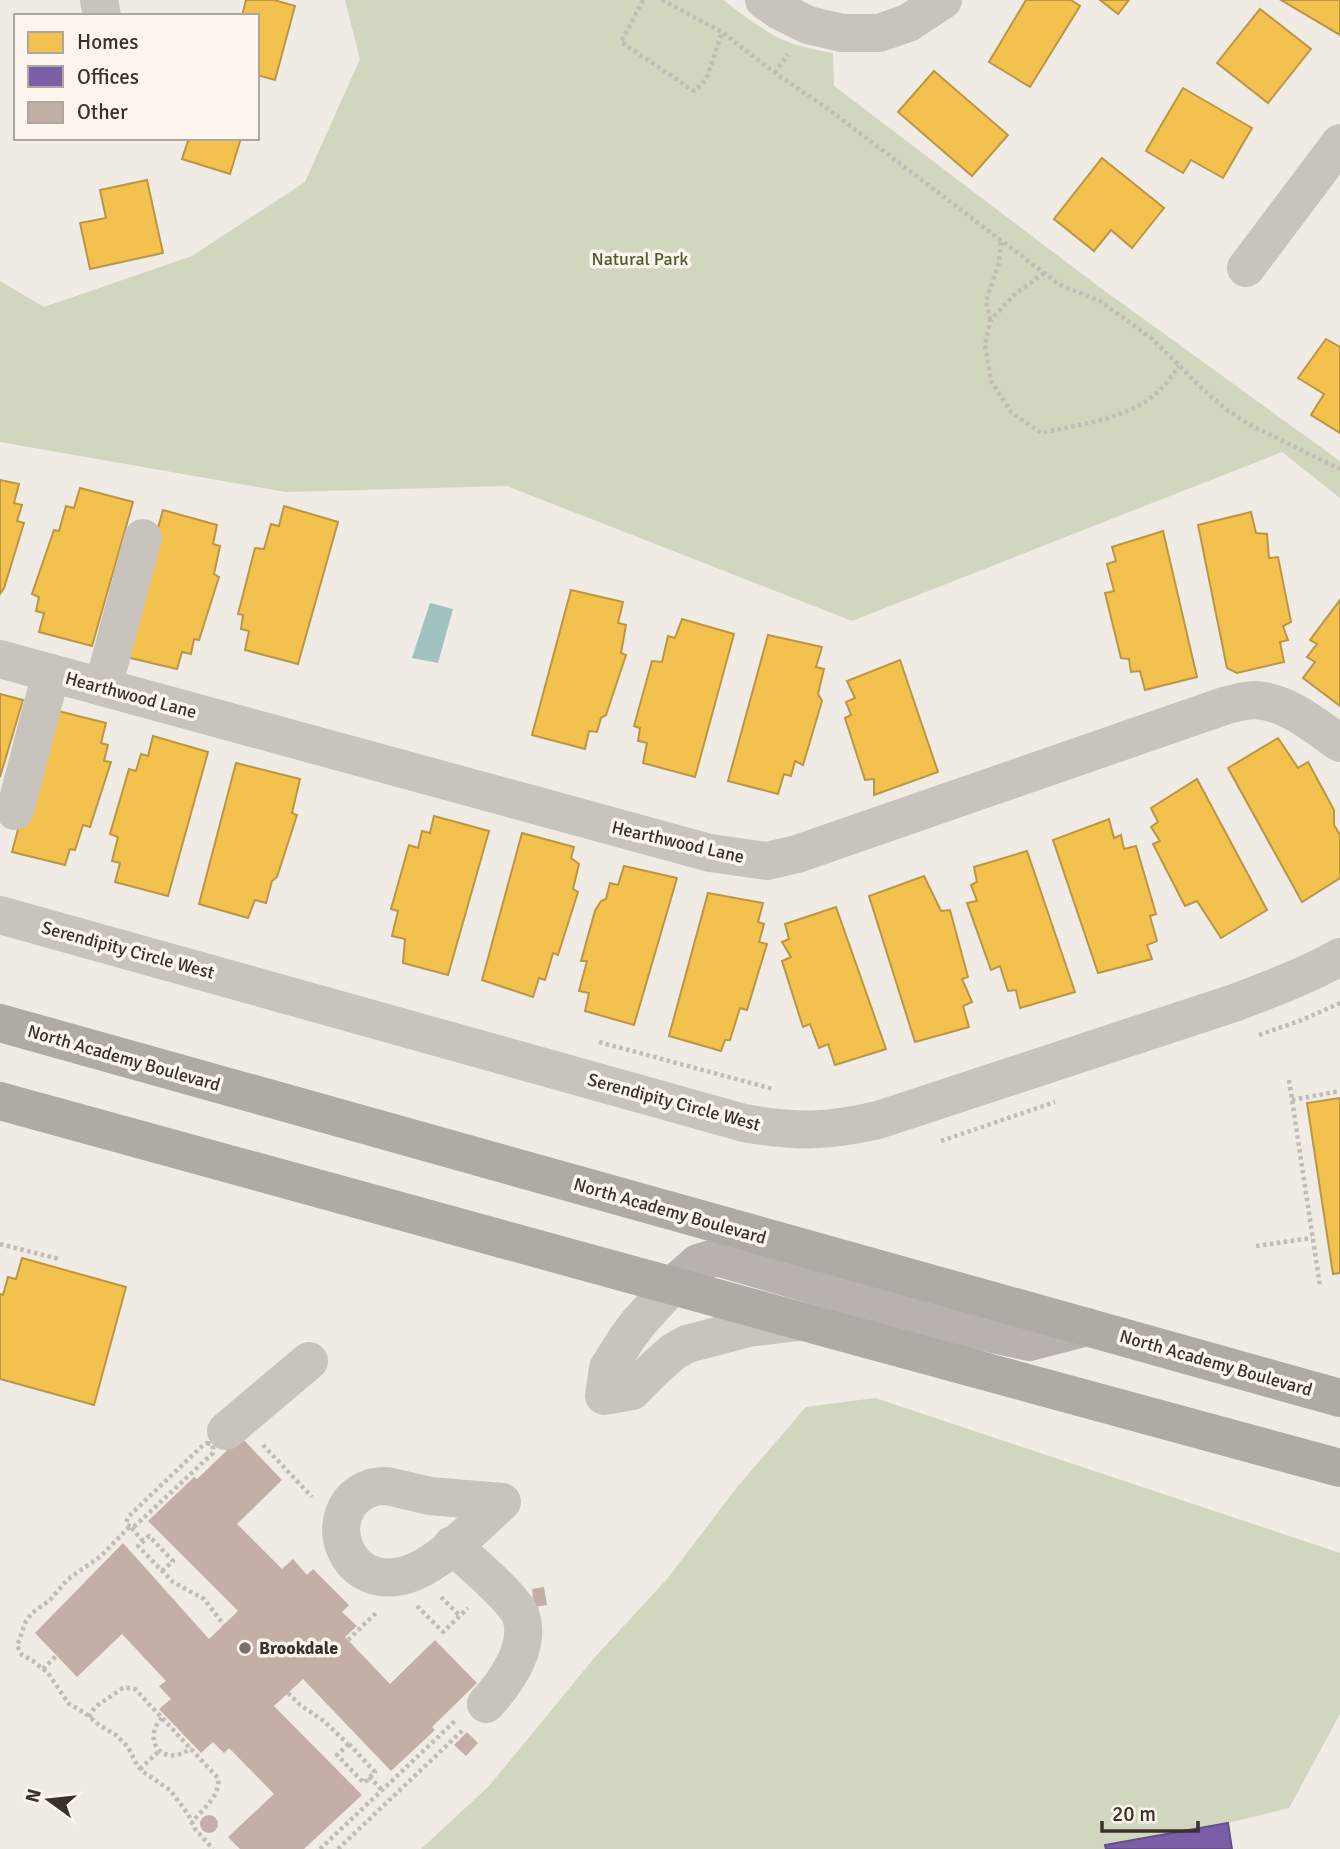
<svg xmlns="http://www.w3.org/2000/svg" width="1340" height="1849" viewBox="0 0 1340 1849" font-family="Signika,sans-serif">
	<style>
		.green { fill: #d1d6bf }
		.water { fill: #a1c2c1 }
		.homes { fill: #f2c14e; stroke: #bb9644; stroke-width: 2 }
		.offices { fill: #7b5ea7; stroke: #685082; stroke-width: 2 }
		.building { fill: #c3afa7 }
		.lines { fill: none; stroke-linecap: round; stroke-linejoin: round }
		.path { stroke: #c2bbb6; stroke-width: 4.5; stroke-dasharray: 3.5 3.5; stroke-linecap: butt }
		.minor { stroke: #c9c3be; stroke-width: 38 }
		.major { stroke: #b8b1ad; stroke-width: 38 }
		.highway { stroke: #afaaa4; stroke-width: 38 }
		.poi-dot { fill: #7a716c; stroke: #fbf5ee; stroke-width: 2.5 }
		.labels { text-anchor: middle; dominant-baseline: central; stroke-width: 7; stroke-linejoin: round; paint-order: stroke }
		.park-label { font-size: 18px; fill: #4a5a2e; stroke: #fbf5ee }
		.street-label { font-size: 18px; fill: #3b302b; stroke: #fbf5ee }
		.poi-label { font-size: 18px; font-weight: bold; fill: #3b302b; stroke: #fbf5ee; text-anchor: start }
	</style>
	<rect width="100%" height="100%" fill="#f0ebe5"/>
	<g class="green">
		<path d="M345 0H723C747 18 771 38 800 46 811 49 822 51 833 53L834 86 1098 286 1340 461V498L1282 452 852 621 507 486 286 492 0 442V281L44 307 192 256 305 182 360 59Z"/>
		<polygon points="875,1398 1340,1553 1340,1714 1289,1808 1228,1823 1105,1845 1106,1849 421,1849 489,1786 595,1657 667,1579 738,1486 806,1407"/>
	</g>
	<polygon class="water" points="430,603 453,609 438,663 412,658"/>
	<g class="homes">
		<polygon points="246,0 274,0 295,6 275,80 257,75 257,16 242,16"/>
		<polygon points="1026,0 1071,0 1080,6 1030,87 989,62"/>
		<polygon points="1100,0 1129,0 1118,14"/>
		<polygon points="1281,0 1340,0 1340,35"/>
		<polygon points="1260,9 1311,49 1268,103 1217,63"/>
		<polygon points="934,71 1008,135 972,176 898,112"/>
		<polygon points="1183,88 1252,128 1223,178 1191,160 1183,173 1146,151"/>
		<polygon points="189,138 241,138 230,174 182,159"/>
		<polygon points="1102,158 1164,208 1132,248 1111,230 1094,251 1054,219"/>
		<polygon points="147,180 163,253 90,269 80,223 106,218 100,190"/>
		<polygon points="1326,339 1340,347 1340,433 1311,415 1324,394 1298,378"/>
		<polygon points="0,480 19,484 14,503 22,505 17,521 24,523 4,588 0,594"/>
		<polygon points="80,488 133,502 92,646 39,632 44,613 36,611 39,597 32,594 54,530 59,531 66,506 74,508"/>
		<polygon points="284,506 338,522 298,664 245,650 249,631 241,629 243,615 238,614 255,548 264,549 271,524 279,526"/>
		<polygon points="163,510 217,525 213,544 220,546 214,574 219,577 199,640 194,639 191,654 182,652 177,669 122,656"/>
		<polygon points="1251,512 1256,533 1267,534 1269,558 1278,557 1291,622 1283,626 1288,640 1280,642 1284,662 1237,673 1227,668 1198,525"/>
		<polygon points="1163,531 1197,677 1145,690 1140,671 1131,672 1129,659 1121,658 1105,593 1114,591 1107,564 1116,561 1112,547"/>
		<polygon points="571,590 623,602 618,623 626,625 621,653 626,655 606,715 601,718 597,732 589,731 585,749 532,735"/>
		<polygon points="1340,600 1340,706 1303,678 1315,662 1307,657 1317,644 1310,640"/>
		<polygon points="682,619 734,634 695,777 643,763 647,743 638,741 640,728 634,726 652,661 662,662 668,636 675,638"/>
		<polygon points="768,635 822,647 816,667 824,669 818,694 822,701 803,765 795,761 791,776 784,774 778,794 728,781"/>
		<polygon points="900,660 938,772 874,795 874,779 865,780 845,718 851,715 846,702 855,698 847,681"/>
		<polygon points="0,694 23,700 0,777"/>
		<polygon points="50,709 106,723 101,743 108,745 104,761 111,762 90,827 83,825 75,850 70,849 65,865 12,852"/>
		<polygon points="153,736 208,752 168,896 115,882 120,863 112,861 118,837 110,834 129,769 136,771 141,754 148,756"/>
		<polygon points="1278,738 1298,768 1308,762 1334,810 1334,825 1340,835 1340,878 1302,902 1228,768"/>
		<polygon points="236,763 300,779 292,813 297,815 277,877 272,881 266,903 255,900 248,918 199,904"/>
		<polygon points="1197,779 1267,910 1221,938 1197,901 1185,906 1153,844 1160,841 1151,827 1158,822 1151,808"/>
		<polygon points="434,816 489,831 448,975 403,963 405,939 392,936 398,911 391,909 409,845 418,848 422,831 430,833"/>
		<polygon points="1109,819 1114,838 1121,835 1124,849 1136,846 1156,914 1150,916 1157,941 1147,945 1152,959 1098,973 1053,840"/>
		<polygon points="522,833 574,847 571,858 579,864 573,889 578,892 558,955 553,953 545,980 539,978 533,997 482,980"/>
		<polygon points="1027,851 1075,992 1020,1008 1016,990 1008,991 1000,966 991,970 967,903 977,901 971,885 977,882 974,867"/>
		<polygon points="624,866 677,878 634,1025 585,1011 589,993 579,991 587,961 581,961 595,911 601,901 606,899 610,883 618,885"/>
		<polygon points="924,876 941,911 950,910 968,977 962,979 972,1002 963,1006 969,1027 915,1042 869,896"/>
		<polygon points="708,893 763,903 758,922 764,924 759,942 767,944 747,1010 740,1008 730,1040 725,1040 721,1051 669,1036"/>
		<polygon points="836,907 886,1049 835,1065 828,1044 819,1048 810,1024 803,1027 782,961 791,957 782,942 789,939 785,924"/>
		<polygon points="1340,1098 1340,1273 1333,1274 1307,1103"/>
		<polygon points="22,1258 126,1287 94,1405 0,1379 0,1294 3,1295 8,1277 16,1279"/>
	</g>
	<polygon class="offices" points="1228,1823 1232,1849 1106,1849 1105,1845"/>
	<g class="building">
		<polygon points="241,1437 282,1480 237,1524 282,1569 293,1559 307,1575 313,1569 349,1605 342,1612 357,1626 345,1637 390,1684 435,1640 477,1683 432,1727 435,1730 391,1771 303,1679 274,1706 362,1795 304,1849 240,1849 228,1837 274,1794 229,1748 224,1753 213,1742 201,1753 159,1709 171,1699 159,1686 166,1681 122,1634 77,1677 35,1633 123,1543 209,1639 238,1611 148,1521 194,1477 197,1479"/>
		<polygon points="544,1587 547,1605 534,1607 532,1589"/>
		<polygon points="467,1732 478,1743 466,1756 454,1745"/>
		<circle cx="209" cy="1824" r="9"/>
	</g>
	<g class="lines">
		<g class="path">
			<polyline points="643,0 621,42 694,91 706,80 722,32"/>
			<polyline points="662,0 722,32 775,73 828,109 1060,285 1100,301 1151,338 1209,395 1227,410 1250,425 1340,469"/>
			<polyline points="775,73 788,54"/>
			<path d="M1044 273 1014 295 990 321 985 345 991 381 1011 412 1041 433C1081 424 1132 419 1162 388 1168 381 1174 374 1179 366"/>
			<polyline points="990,320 986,301 999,263 1001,241"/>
			<polyline points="1259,1035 1302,1020 1340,1003"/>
			<polyline points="599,1042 773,1089"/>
			<polyline points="1289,1080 1320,1286"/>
			<polyline points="1292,1100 1340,1091"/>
			<polyline points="941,1141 1055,1102"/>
			<polyline points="0,1244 59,1259"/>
			<polyline points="1256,1246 1312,1238"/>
			<polygon points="207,1443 213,1445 213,1453 136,1525 133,1527 127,1525 126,1522 129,1516 201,1447"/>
			<polyline points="263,1445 312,1497"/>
			<polyline points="143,1541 130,1526 101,1556 68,1579 50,1600 32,1613 26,1621 17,1646 22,1655 33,1661 48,1673 69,1704 85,1713 99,1725 116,1735 128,1747 137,1765 142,1771 170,1790 188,1814 195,1829 213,1849"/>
			<polyline points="162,1571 173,1561 149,1536 138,1546 173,1582 204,1599 224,1625"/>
			<polyline points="441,1597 460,1616"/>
			<polyline points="417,1606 443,1632 468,1608"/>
			<polyline points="348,1640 378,1611"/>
			<polyline points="43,1669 56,1656"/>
			<polyline points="288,1693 300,1705 324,1721 348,1744"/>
			<path d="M89 1717 95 1707 123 1688H131L135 1689 218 1778C221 1795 203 1809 192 1822"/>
			<path d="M162 1718C140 1741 165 1769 191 1748"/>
			<polygon points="349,1744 375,1772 364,1783 337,1755"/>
			<polyline points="140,1769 159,1751"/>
			<polyline points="369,1777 382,1790"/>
			<polyline points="320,1849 457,1719"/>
			<polyline points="338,1849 464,1729"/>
		</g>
		<g class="minor">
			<polyline points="99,0 102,16"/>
			<polyline points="764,0 780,11 808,25 842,33 879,33 908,23 943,0"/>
			<polyline points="1246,268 1340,143"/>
			<path d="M0 659 710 853 767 861 797 854 1227 705C1236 703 1246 700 1255 700 1288 702 1314 725 1340 743"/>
			<polyline points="103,687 143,538"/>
			<polyline points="15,811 51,673"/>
			<path d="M0 915 744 1123C795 1132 827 1132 878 1120L1234 1003C1271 989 1306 976 1340 957"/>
			<polyline points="673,1285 639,1322 627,1338 608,1368 604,1396 632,1391 655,1368 673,1352 687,1344 748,1328 798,1322"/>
			<polyline points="226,1431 309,1361"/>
			<path d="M387 1486 430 1496 502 1502C476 1525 445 1559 414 1572 343 1601 315 1507 371 1488 375 1486 382 1486 387 1486Z"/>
			<path d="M452 1545C468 1560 514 1598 521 1616 531 1647 506 1682 486 1704"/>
		</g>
		<polyline class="major" points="673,1285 698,1263 717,1257 939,1322 1029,1342 1087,1327"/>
		<g class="highway">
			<polyline points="0,1023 1340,1398"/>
			<path d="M0 1101C446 1224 893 1347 1340 1468"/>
		</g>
	</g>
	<circle class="poi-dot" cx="245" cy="1648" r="7"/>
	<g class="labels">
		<g class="park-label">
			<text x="640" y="259">Natural Park</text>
		</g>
		<g class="street-label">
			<text transform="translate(131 695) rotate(15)">Hearthwood Lane</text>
			<text transform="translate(678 842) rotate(13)">Hearthwood Lane</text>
			<text transform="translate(128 950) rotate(15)">Serendipity Circle West</text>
			<text transform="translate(124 1058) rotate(16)">North Academy Boulevard</text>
			<text transform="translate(674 1102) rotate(15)">Serendipity Circle West</text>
			<text transform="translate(670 1211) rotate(16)">North Academy Boulevard</text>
			<text transform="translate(1216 1363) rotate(16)">North Academy Boulevard</text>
		</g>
		<g class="poi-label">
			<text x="259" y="1648">Brookdale</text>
		</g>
	</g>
	<rect x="14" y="14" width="245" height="126" fill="#fbf5ee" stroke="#aea6a0" stroke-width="2"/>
	<rect x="28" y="32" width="35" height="21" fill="#f2c14e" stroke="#aea6a0" stroke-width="2"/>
	<text x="77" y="49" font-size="21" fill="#3b302b">Homes</text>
	<rect x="28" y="66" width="35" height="21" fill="#7b5ea7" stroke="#aea6a0" stroke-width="2"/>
	<text x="77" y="84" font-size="21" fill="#3b302b">Offices</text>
	<rect x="28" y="102" width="35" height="21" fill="#c3afa7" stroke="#aea6a0" stroke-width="2"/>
	<text x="77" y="119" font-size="21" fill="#3b302b">Other</text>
	<g transform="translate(49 1800) rotate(285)" stroke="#fbf5ee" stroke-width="5" paint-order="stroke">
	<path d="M0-5L12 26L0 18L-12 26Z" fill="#3b302b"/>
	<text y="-10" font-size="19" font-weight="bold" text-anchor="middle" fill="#3b302b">N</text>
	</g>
	<path d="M1102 1821v10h96v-10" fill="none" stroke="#3b302b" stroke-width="3.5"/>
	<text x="1112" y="1821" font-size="21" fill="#3b302b" stroke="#fbf5ee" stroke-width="5" paint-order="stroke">20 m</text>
</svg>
